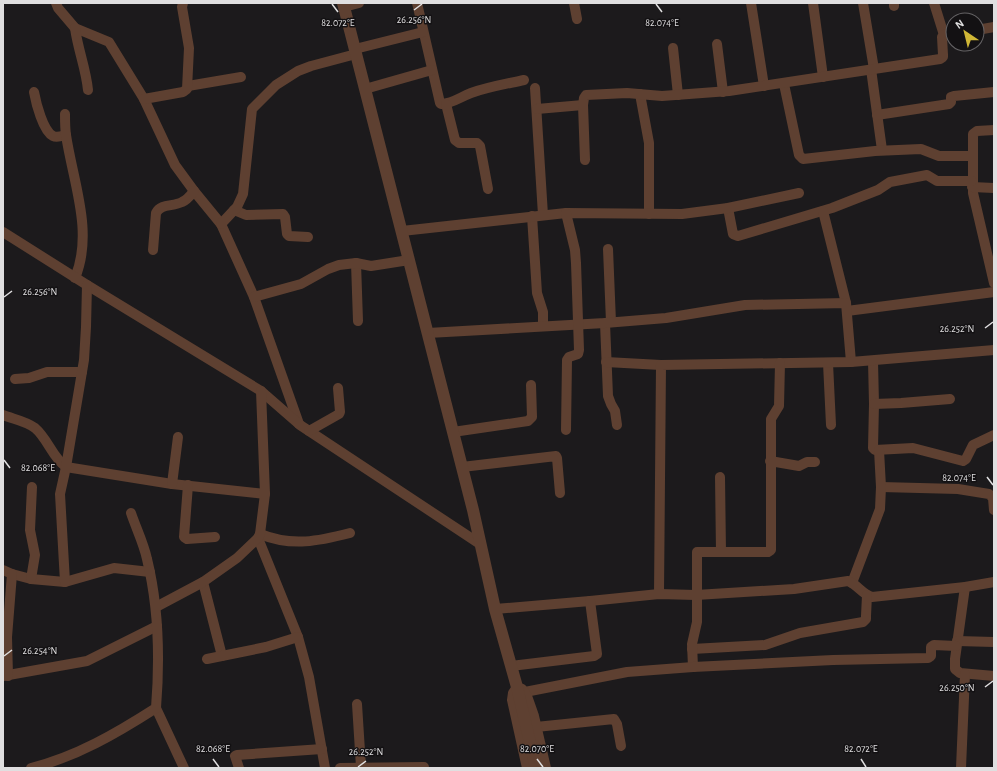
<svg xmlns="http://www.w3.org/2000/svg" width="997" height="771" viewBox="0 0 997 771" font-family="'Alegreya Sans',sans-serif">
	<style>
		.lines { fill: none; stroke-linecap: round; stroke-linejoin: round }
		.minor { stroke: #5e4031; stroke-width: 10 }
		.tertiary { stroke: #5e4031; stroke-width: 12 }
		.ticks { fill: none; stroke: #e0dfe0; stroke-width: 1.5 }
		.ticks-label { font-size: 10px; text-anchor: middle; fill: #e0dfe0; stroke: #131113; stroke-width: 3; stroke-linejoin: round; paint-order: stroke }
	</style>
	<rect width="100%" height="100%" fill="#1c1a1c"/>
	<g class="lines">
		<g class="minor">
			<polyline points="56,3 58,8 75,28 109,42 144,99 175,165 194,191 221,224 254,297 299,424"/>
			<path d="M417 3 440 103 441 104C454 103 460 97 471 93 488 87 506 84 524 80"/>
			<polyline points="574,3 577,19"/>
			<polyline points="751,3 764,86"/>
			<polyline points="813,3 823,77"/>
			<polyline points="863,3 874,69"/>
			<polyline points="894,3 894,6"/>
			<polyline points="934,3 944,35"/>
			<polyline points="344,7 359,3"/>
			<path d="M75 28C78 50 86 69 88 90"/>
			<polyline points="977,30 994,27"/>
			<polyline points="717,44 723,92"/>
			<polyline points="673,48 678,95"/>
			<polyline points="355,49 423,32"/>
			<polyline points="871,69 882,150"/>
			<polyline points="784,84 799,155 803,159 875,151 921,149 939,156 972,156"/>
			<polyline points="188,86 241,77"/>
			<polyline points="535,88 543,215"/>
			<polyline points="365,89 432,70"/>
			<path d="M34 92C36 103 43 131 53 136 57 138 62 136 66 135"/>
			<polyline points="640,94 649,143 649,214"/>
			<polyline points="144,99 183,92 187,89 189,48 182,7 183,3"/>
			<polyline points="446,104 455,140 459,143 477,143 480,146 488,189"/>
			<polyline points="537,109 583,105"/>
			<path d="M65 114C65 121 65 128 66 135 73 182 94 232 75 278"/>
			<polyline points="877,115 949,104 951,102 951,97 954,96 994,92"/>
			<polyline points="994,130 977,131 973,134 973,193 994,283"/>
			<polyline points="585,160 583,105 584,98 586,95 627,93 662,96 729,91 940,59 943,57 943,55 942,37 944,35 953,33"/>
			<polyline points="972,187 994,188"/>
			<polyline points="728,208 733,234 738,236 832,208 878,190 890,182 927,175 937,181 972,181"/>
			<polyline points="234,210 246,215 283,214 285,217 287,234 289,236 308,237"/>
			<polyline points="823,211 846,303"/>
			<polyline points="532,216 537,293 543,312 543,326"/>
			<polyline points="221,224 237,207 243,194 252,109 276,85 298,71 311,66 356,54"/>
			<polyline points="402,231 566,213 682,214 728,208 799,193"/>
			<polyline points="3,232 87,285 261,391 300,425 480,544"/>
			<polyline points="608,249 611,322"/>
			<path d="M153 250 156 213C161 203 173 207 182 202 187 200 190 196 194 191"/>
			<polyline points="356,263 358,321"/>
			<polyline points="254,297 301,284 328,269 339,265 356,263 371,266 409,260"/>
			<polyline points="847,311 994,292"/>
			<polyline points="605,323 608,396 611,404 615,411 617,425"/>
			<polyline points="428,333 605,323 666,318 745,305 846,303 851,362"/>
			<polyline points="873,361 874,404 873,448 875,450 913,448 963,461 966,459 973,445 994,435"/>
			<polyline points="606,362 661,365"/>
			<polyline points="828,363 831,425"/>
			<polyline points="15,379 29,378 47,372 82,372"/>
			<polyline points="874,404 901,403 950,399"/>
			<path d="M3 415C13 419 26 421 35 428 48 439 52 457 66 467L172 484 265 494"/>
			<polyline points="566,430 567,360 569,357 578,354 579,350 576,263 575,250 566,213"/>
			<polyline points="309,431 339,414 340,412 338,388"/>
			<polyline points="453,432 528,421 532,417 531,385"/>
			<polyline points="770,461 799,466 807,462 815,462"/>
			<polyline points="462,467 556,456 557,458 560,493"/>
			<polyline points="720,477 721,552"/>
			<polyline points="172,484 178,437"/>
			<polyline points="188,485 184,537 187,539 215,537"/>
			<polyline points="881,487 958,489 989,494 993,498 994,510"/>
			<path d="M260 534C292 547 319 541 350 533"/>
			<polyline points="258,538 298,637 309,677 325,768"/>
			<polyline points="3,570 12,574 31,579 65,582 114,568 150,572"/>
			<polyline points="31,579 35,555 30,530 32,487"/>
			<polyline points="65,582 60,494 66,467 84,360 86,327 87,285"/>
			<polyline points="203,582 222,656"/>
			<polyline points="852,583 880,509 881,487 879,450"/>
			<polyline points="965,587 955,659 955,669 960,673 994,676"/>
			<polyline points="659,594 661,365 851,362 994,350"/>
			<polyline points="156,607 203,582 237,558 258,538 260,534 265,494 261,391"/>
			<path d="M495 609 590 601 659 594 696 595 794 589 848 581C858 585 862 594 872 597L965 587 994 582"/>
			<polyline points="957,641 994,642"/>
			<polyline points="692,649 765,645 800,633 863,622 866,619 866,616 867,595"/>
			<polyline points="207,659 266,647 298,637"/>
			<polyline points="511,666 594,656 597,654 590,601"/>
			<polyline points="693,667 692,644 697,622 697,552 768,552 771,550 771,419 779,406 780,363"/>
			<polyline points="3,676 87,661 157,626"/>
			<polyline points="8,676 7,637 12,574"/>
			<polyline points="525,692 627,672 693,667 833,660 928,658 931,656 931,647 934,645 956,646"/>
			<polyline points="357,704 361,767"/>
			<polyline points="156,708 184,768"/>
			<polyline points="536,727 614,719 617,724 621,746"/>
			<path d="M31 768C76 757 117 733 156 708 160 658 159 608 147 559 144 544 136 528 131 513"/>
			<polyline points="239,768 235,756 237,755 322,749"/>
			<polyline points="340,768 424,767"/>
			<polyline points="527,768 512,700 513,693 517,687 522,689 527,696 534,716 546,768"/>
			<polyline points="961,768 965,674"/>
		</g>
		<polyline class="tertiary" points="343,3 473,510 495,609 517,687 536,768"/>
	</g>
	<path class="ticks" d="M332 4 338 12M656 4 662 12M414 10 422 4M4 297 12 291M985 328 993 322M4 460 10 468M987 477 993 485M4 656 12 650M985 687 993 681M213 759 219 767M537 759 543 767M861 759 866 767M358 767 366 761"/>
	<g class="ticks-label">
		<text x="414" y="23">26.256°N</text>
		<text x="338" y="26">82.072°E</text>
		<text x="662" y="26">82.074°E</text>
		<text x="40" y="295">26.256°N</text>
		<text x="957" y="332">26.252°N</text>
		<text x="38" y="471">82.068°E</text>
		<text x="959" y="481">82.074°E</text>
		<text x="40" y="654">26.254°N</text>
		<text x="957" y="691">26.250°N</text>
		<text x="213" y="752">82.068°E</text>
		<text x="537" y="752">82.070°E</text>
		<text x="861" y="752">82.072°E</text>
		<text x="366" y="755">26.252°N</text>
	</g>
	<rect width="997" height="771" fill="none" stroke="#e0dfe0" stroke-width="8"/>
	<g transform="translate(965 32) rotate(325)"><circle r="19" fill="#131113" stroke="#656365"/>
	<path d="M0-3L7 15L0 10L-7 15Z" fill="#d0b736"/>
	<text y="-6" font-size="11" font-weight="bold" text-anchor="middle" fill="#e0dfe0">N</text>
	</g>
</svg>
